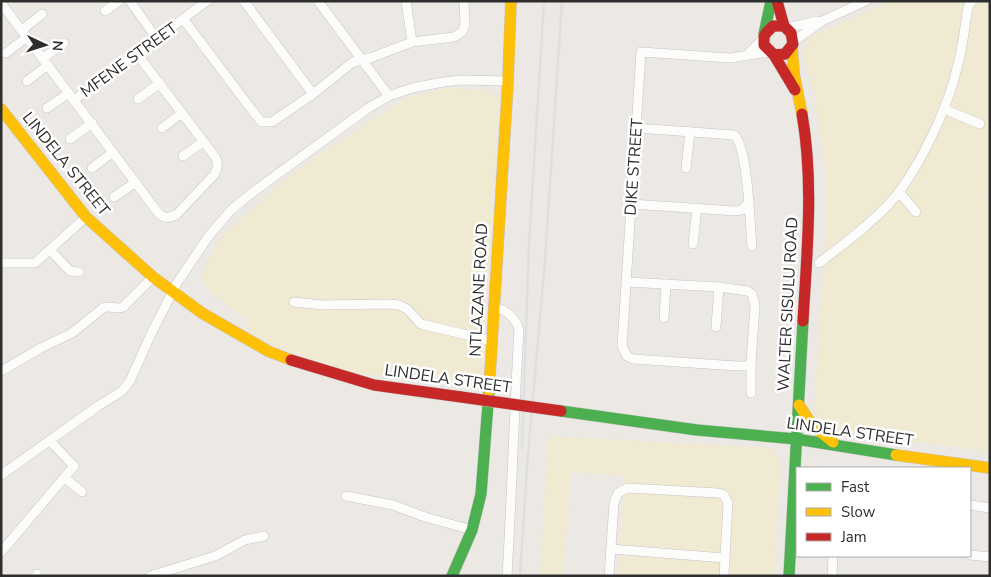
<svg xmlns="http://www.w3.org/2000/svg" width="991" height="577" viewBox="0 0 991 577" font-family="'Nunito Sans',sans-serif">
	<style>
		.sand { fill: #f0ead3 }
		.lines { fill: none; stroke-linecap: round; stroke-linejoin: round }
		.street-casing { stroke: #c5c4c5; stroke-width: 10 }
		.fast-casing { stroke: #c5c4c5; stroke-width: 12 }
		.slow-casing { stroke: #c5c4c5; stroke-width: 12 }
		.jam-casing { stroke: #c5c4c5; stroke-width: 12 }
		.street { stroke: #fcfcfb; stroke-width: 9 }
		.fast { stroke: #4caf50; stroke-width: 11 }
		.slow { stroke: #ffc107; stroke-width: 11 }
		.jam { stroke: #c62828; stroke-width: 11 }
		.rail { stroke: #dfdfe1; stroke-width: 2.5 }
		.jam-bridge-casing { stroke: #c5c4c5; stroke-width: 12; stroke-linecap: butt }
		.jam-bridge { stroke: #c62828; stroke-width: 11 }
		.labels { text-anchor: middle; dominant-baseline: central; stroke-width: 5; stroke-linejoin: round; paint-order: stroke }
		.street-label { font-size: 16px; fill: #2e2e2e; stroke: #fff }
	</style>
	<rect width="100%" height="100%" fill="#ece8e4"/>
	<g class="sand">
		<polygon points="890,1 990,1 990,171 985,202 990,203 990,452 826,430 814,411 825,239 825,164 815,101 803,52 810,37"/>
		<polygon points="448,88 489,90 499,97 481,388 351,372 274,346 246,331 249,319 214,296 202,281 203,270 222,236 297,170 406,98"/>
		<polygon points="548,436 771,448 780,460 774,576 618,576 624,476 571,472 563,576 540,576"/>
	</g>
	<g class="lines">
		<g class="street-casing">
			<g id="street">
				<polyline points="130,1 157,39"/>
				<polyline points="244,1 313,94"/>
				<polyline points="318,1 389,96"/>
				<polyline points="406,1 412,42"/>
				<path d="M1 3 159 214C166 219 170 218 177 214L214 175C218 169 218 165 216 158L137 54"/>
				<polyline points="105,11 119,1"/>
				<polyline points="184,20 258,118 262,122 272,122 313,94 353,62 370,58 412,42 454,37 462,32 465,25 464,1"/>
				<polyline points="787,28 817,21"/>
				<polyline points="22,30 42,14"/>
				<polyline points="794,41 822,21 866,1"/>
				<polyline points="6,53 27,37"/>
				<polyline points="747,55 763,39"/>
				<polyline points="43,58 64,43"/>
				<polyline points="27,81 48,65"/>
				<polyline points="138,99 160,83"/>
				<polyline points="74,100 207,1"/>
				<polyline points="47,108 69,93"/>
				<polyline points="944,109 980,124"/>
				<polyline points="162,128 182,113"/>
				<path d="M636 128 734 135C748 145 750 226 752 246"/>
				<polyline points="70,139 92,123"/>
				<polyline points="183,156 203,142"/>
				<polyline points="92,168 113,152"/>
				<polyline points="686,168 690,132"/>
				<polyline points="899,192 916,212"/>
				<polyline points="114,197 136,182"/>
				<polyline points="631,204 735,211 742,210 749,202"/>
				<polyline points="693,244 697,208"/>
				<polyline points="50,250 70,271 79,272"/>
				<polyline points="1,263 35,263 86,217"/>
				<path d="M819 263C844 244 881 216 899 192 924 158 949 105 958 64 963 45 965 26 968 7L972 1"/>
				<polyline points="627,282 719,287 748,291 752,294 755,305 751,363 751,393"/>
				<polyline points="294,302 322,305 388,304 399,305 407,309 421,324 492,341"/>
				<path d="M494 307C506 310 516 318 519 330 514 412 512 494 507 576"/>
				<polyline points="664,318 666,284"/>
				<polyline points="716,327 719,287"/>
				<polyline points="751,363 746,366 737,366 633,359 627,356 622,346 641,52 730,58 769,52"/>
				<path d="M1 371 41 348 72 333 103 308C110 305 117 310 123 307L153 277"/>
				<polyline points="1,475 98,406 122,391 130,381 150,336 177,283 208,237 231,210 253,192 367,109 389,96 412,88 443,82 462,80 508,81"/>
				<polyline points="65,478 82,492"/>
				<polyline points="346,496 393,505 425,517 472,530"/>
				<polyline points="970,505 990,508"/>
				<polyline points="611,549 725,558"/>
				<polyline points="1,552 74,466 50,441"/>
				<polyline points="970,555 990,557"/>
				<polyline points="36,576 37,574"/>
				<polyline points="150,576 215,556 245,540 264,536"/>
				<polyline points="609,576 614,503 618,493 627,488 718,493 724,495 728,503 724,576"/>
				<polyline points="832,576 833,556"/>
			</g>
		</g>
		<g class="fast-casing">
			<g id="fast">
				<polyline points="764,34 771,1"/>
				<polyline points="561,411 697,430 796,439 896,455"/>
				<polyline points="452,576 472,530 481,494 489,391"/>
				<polyline points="789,576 803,321"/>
			</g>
		</g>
		<g class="slow-casing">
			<g id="slow">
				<polyline points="792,46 794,74 802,114"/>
				<polyline points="1,109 86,217 153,277 202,313 268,351 291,360"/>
				<polyline points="489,391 508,81 511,1"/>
				<polyline points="799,405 813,426 833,442"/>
				<polyline points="896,455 990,468"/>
			</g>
		</g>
		<g class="jam-casing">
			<g id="jam">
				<polyline points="777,1 784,26"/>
				<polyline points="774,55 785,54 793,44 791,33 784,26 773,26 766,33 764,37 764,45 774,55 795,90"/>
				<path d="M802 114C814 183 807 251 803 321"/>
				<polyline points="291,360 374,385 461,397"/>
			</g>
		</g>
		<use href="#street" class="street"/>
		<use href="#fast" class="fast"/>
		<use href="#slow" class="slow"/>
		<use href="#jam" class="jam"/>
		<g class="rail">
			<polyline points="522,448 529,242 544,1"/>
			<polyline points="520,576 527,466 545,261 562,1"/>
		</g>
		<g class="jam-bridge-casing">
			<polyline id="jam-bridge" points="461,397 561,411"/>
		</g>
		<use href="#jam-bridge" class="jam-bridge"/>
	</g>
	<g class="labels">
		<g class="street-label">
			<text transform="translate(129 60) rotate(-36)">MFENE STREET</text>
			<text transform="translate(66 164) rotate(51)">LINDELA STREET</text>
			<text transform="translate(634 167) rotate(-86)">DIKE STREET</text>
			<text transform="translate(479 290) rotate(-87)">NTLAZANE ROAD</text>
			<text transform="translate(788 304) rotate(-87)">WALTER SISULU ROAD</text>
			<text transform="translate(448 379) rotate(8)">LINDELA STREET</text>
			<text transform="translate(850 432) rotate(8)">LINDELA STREET</text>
		</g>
	</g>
	<rect width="991" height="577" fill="none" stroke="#2e2e2e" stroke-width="5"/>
	<rect x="796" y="467" width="175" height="90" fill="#ffffff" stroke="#ababab"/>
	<rect x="806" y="483" width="25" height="8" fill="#4caf50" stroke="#ababab"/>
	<text x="841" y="492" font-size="15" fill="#2e2e2e">Fast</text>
	<rect x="806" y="508" width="25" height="8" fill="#ffc107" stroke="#ababab"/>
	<text x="841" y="517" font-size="15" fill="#2e2e2e">Slow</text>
	<rect x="806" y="533" width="25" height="8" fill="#c62828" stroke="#ababab"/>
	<text x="841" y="542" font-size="15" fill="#2e2e2e">Jam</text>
	<g transform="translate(45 45) rotate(94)" stroke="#ffffff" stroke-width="4" paint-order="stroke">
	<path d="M0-4L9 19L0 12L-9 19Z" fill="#2e2e2e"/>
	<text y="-8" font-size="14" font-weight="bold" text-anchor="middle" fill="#2e2e2e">N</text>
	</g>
</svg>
